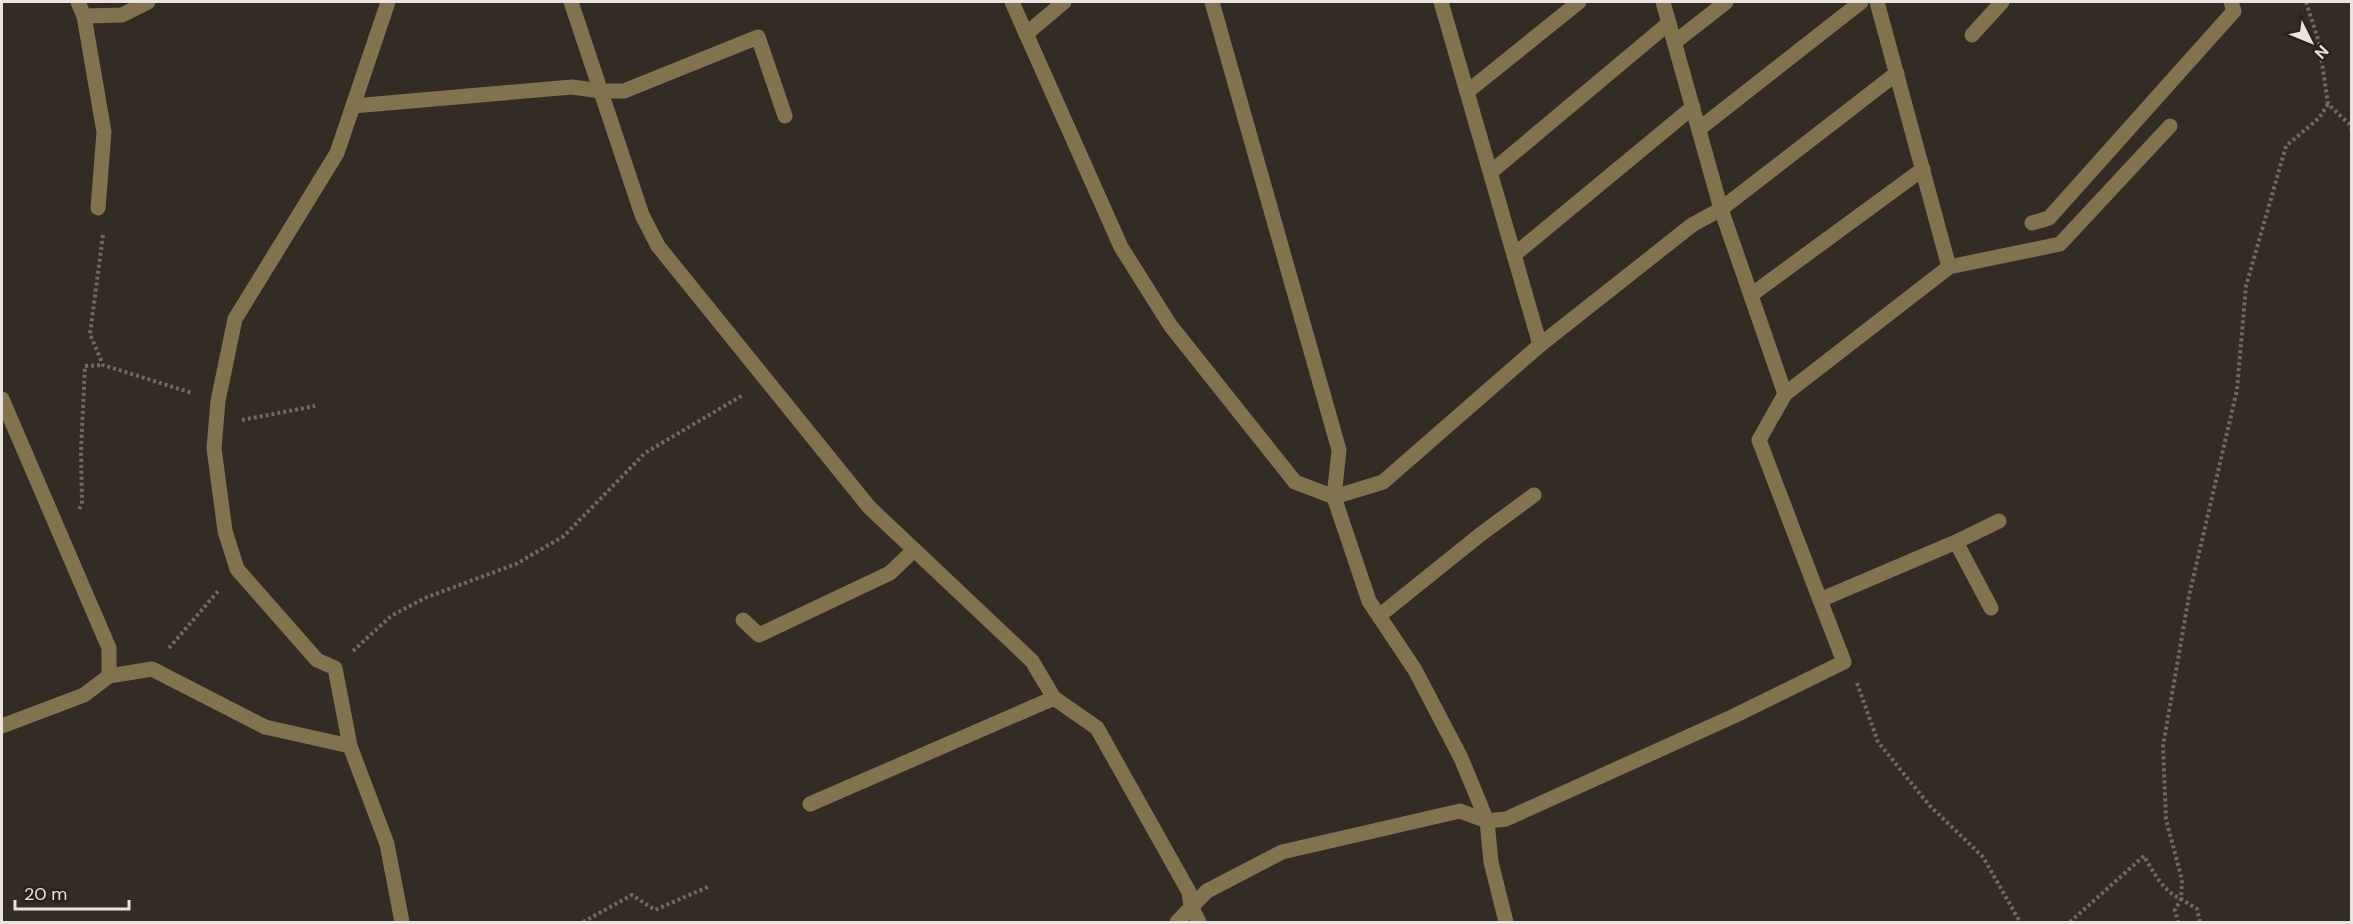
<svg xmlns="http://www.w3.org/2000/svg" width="2353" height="924" viewBox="0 0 2353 924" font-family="'DM Sans',sans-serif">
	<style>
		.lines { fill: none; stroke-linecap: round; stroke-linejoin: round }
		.path { stroke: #716a64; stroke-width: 4; stroke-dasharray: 3 3; stroke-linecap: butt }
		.minor { stroke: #82724d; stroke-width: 15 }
	</style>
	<rect width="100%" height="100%" fill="#332c25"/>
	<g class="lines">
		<g class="path">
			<polyline points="2306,2 2319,42 2328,104 2349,124 2352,130"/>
			<polyline points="103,235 90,334 103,365 192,393"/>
			<polyline points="242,420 315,406"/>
			<polyline points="79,509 82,504 81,451 85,366 103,365"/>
			<polyline points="169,648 219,590"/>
			<polyline points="353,651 391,616 425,598 516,564 564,536 645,453 743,395"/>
			<polyline points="1857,683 1878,742 1930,806 1983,857 2020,922"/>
			<polyline points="583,922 632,895 655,910 710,886"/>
			<path d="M2070 922 2144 856C2153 872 2164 892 2181 899L2175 910 2178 922"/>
			<polyline points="2200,922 2197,909 2181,899 2182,880 2166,819 2163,746 2189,596 2237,390 2246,286 2286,146 2319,118 2328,104"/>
		</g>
		<g class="minor">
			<polyline points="78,2 84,16 104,132 98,208"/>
			<polyline points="388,2 337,153 235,319 218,401 214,448 225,531 237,569 317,660 335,668 350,746 387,844 402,922"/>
			<polyline points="571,2 642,215 658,246 869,507 1032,661 1054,698 1097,728 1189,892 1191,906 1199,922"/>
			<polyline points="1012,2 1121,247 1170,325 1295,482 1334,497 1383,482 1540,345 1692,225 1721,209 1663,2"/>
			<polyline points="1212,2 1339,450 1334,497 1369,601 1415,670 1461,758 1487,821 1491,862 1506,922"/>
			<polyline points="1441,2 1540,345"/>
			<path d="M1877 2C1901 90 1925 178 1949 267L1785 394 1721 209 1897 73"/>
			<polyline points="84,16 122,15 148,2"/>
			<polyline points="1026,34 1064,2"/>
			<polyline points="1972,35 2002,2"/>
			<polyline points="1675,42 1726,2"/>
			<polyline points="1467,92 1579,2"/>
			<polyline points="353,106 572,87 601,91 624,91 758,37 785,116"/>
			<polyline points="1699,129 1861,2"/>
			<polyline points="1491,172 1669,23"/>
			<polyline points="2032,223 2049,218 2234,11 2231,2"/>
			<polyline points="1514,255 1693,107"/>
			<polyline points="1949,267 2060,244 2170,126"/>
			<polyline points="1751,295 1923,169"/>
			<polyline points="1785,394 1759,440 1820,600 1956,542 1991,608"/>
			<polyline points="2,399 109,648 109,676"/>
			<polyline points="1956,542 1999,521"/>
			<polyline points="1379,616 1481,534 1534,495"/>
			<polyline points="743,620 759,635 890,573 914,550"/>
			<polyline points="2,726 84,695 109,676 152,669 265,727 350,746"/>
			<polyline points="810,804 1054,698"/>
			<polyline points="1177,922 1207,891 1282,852 1460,811 1487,821 1506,819 1734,716 1844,662 1820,600"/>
		</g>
	</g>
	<rect width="2353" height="924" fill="none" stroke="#e9e4df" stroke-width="6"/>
	<g transform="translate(2311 42) rotate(133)" stroke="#29221b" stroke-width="4.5" paint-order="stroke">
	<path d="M0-4.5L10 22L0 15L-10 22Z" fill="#e9e4df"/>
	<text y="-9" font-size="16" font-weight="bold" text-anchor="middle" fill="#e9e4df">N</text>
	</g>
	<path d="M15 900v9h114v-9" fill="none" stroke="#e9e4df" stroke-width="3"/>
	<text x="24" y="900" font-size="18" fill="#e9e4df" stroke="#29221b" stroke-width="4.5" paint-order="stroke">20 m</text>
</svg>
